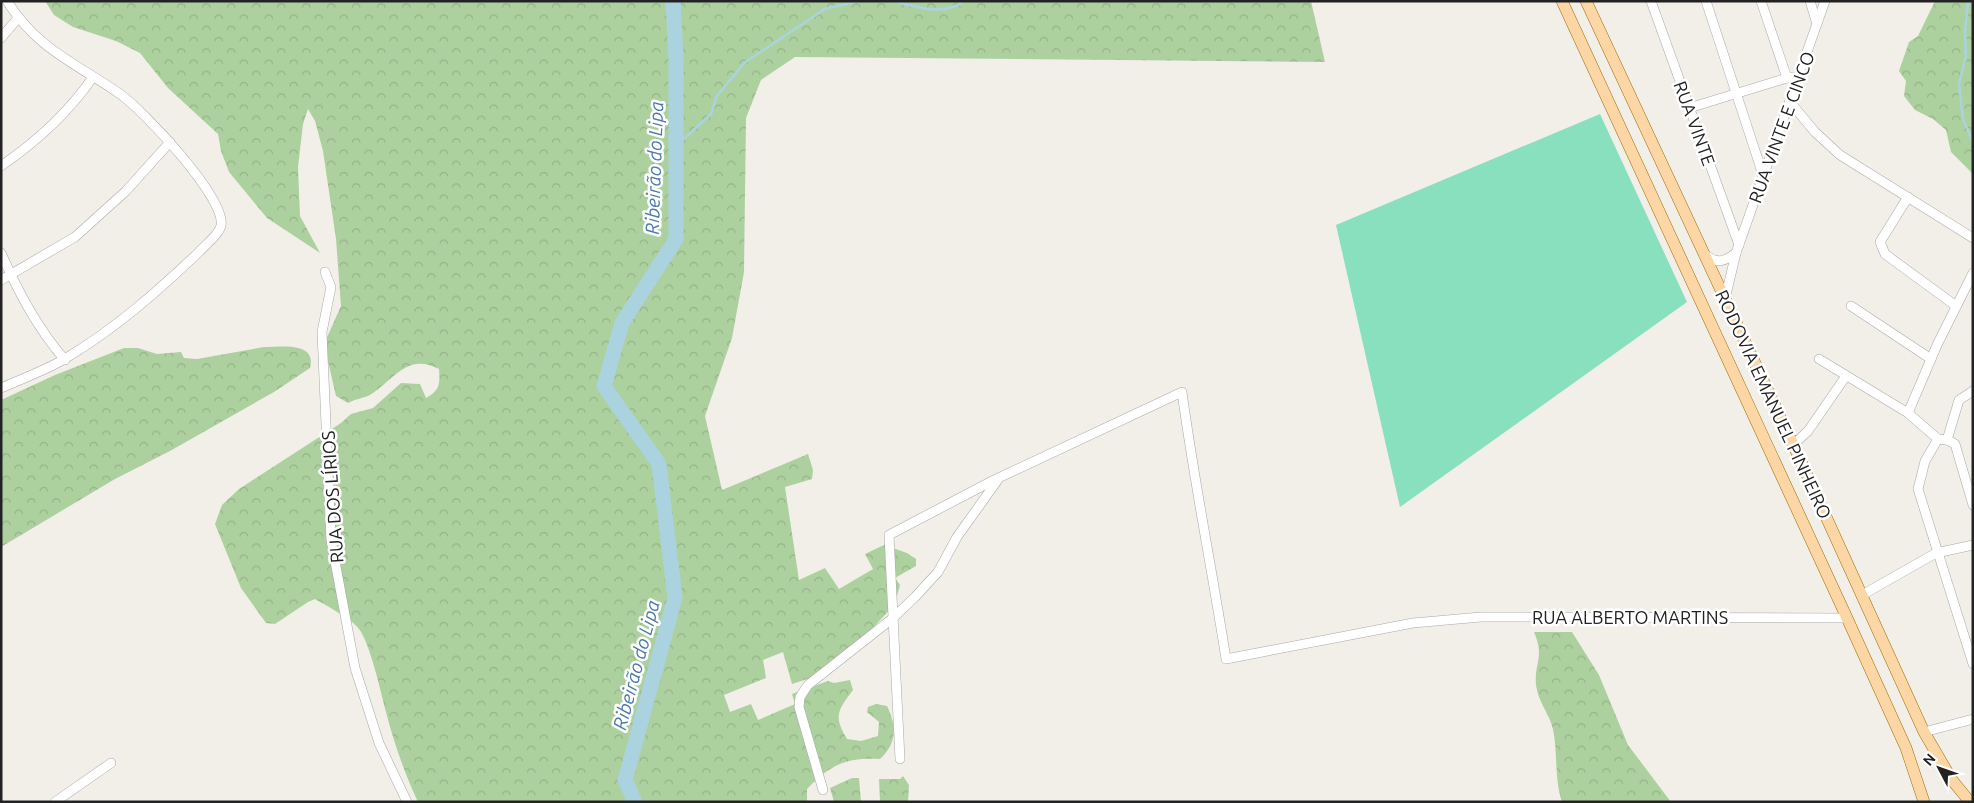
<svg xmlns="http://www.w3.org/2000/svg" width="1974" height="803" viewBox="0 0 1974 803" font-family="Ubuntu,sans-serif">
	<style>
		.forest { fill: url(#forest-crowns) }
		.pitch { fill: #88e0be }
		.lines { fill: none; stroke-linecap: round; stroke-linejoin: round }
		.stream { stroke: #aad3df; stroke-width: 2.5 }
		.river { stroke: #aad3df; stroke-width: 15 }
		.minor-casing { stroke: #a9a9a9; stroke-width: 10 }
		.major-casing { stroke: #a06b00; stroke-width: 12 }
		.minor { stroke: #fff; stroke-width: 9 }
		.major { stroke: #fcd6a4; stroke-width: 11 }
		.labels { text-anchor: middle; dominant-baseline: central; stroke-width: 5; stroke-linejoin: round; paint-order: stroke }
		.street-label { font-size: 18px; fill: #222; stroke: #fff }
		.water-label { font-size: 19px; font-style: italic; fill: #4a7aab; stroke: #fff }
	</style>
	<defs>
		<pattern id="forest-crowns" width="20" height="18" patternUnits="userSpaceOnUse" patternTransform="scale(1.25)"><rect width="20" height="18" fill="#add19e"/><path d="M2 6a3 3 0 1 1 6 0M12 15a3 3 0 1 1 6 0" fill="none" stroke="#95b388"/></pattern>
	</defs>
	<rect width="100%" height="100%" fill="#f2efe9"/>
	<g class="forest">
		<path d="M45 1H1311L1325 62 795 57 761 80 746 118 744 272 732 338 705 416 722 490 808 454 813 470 812 479 785 487 799 580 825 568 839 589 873 569 865 554 884 545 907 553 916 559V566L895 578 900 585 895 604 868 633 819 675 792 684 783 652 763 660 766 678 724 695 730 712 751 704 758 720 795 704 792 694 828 681 834 683 850 680 853 690C838 710 833 716 847 739L861 741 878 736 879 722 867 712 868 707 876 704 887 706C897 727 897 743 880 759 846 757 830 765 807 789V802H418C404 772 394 743 386 712 381 693 370 643 359 629 352 619 327 606 315 599L308 602 275 624 266 623 241 588 215 524 222 505 239 489 341 423 351 414 373 408 401 383 420 384 426 398C440 390 440 384 439 369 407 352 394 380 370 395 364 398 355 399 348 403L336 396 324 344 341 306 336 239 323 151 315 121 308 109 303 124 298 167 300 216 320 253 267 218 229 172 221 151 218 134 168 88 140 53 116 41 73 27 54 15Z"/>
		<polygon points="1935,1 1973,1 1973,174 1951,152 1946,130 1933,119 1915,110 1904,96 1906,81 1899,71 1909,42 1918,36"/>
		<path d="M264 347C281 347 317 341 310 368L274 392 170 451 115 479 1 547V400L55 375 124 348H138L157 354 181 352 184 358 197 359Z"/>
		<path d="M1534 632H1572L1599 675 1628 745 1671 802H1562C1554 778 1558 753 1553 729 1549 713 1538 702 1536 685 1534 662 1545 658 1534 632Z"/>
		<polygon points="903,776 909,785 908,802 880,802 879,779 900,779"/>
		<polygon points="852,778 859,778 861,802 834,802 830,788"/>
	</g>
	<polygon class="pitch" points="1600,114 1687,302 1400,507 1336,225"/>
	<g class="lines">
		<g class="stream">
			<path d="M895 1C917 8 945 16 964 1"/>
			<polyline points="1968,1 1965,31 1966,56 1959,84 1963,119 1973,142"/>
			<polyline points="676,146 711,114 717,96 744,63 825,9 859,1"/>
		</g>
		<polyline class="river" points="635,802 625,780 675,598 659,464 604,386 622,323 676,239 676,58 673,1"/>
		<g class="minor-casing">
			<g id="minor">
				<polyline points="1651,1 1739,245"/>
				<polyline points="1706,1 1763,175"/>
				<polyline points="1761,1 1787,78 1792,77"/>
				<polyline points="1810,1 1817,24"/>
				<polyline points="1,38 18,18"/>
				<polyline points="1790,102 1815,132 1840,155 1973,238"/>
				<polyline points="1689,108 1787,78"/>
				<path d="M1 166C36 142 69 112 93 77"/>
				<polyline points="1908,197 1880,242 1885,254 1956,306"/>
				<path d="M1 253C18 291 37 328 65 360"/>
				<path d="M1706 255C1717 264 1724 262 1736 253"/>
				<polyline points="325,272 331,287 322,332 331,540 355,668 379,743 407,802"/>
				<polyline points="1,280 75,237 126,191 170,142"/>
				<polyline points="1725,299 1736,253 1825,1"/>
				<polyline points="1851,306 1931,359"/>
				<polyline points="1819,359 1908,413 1938,439"/>
				<path d="M1 388C21 379 49 369 66 358 115 329 158 291 199 252 205 245 218 236 221 226 227 199 143 110 120 94 76 63 38 50 7 1"/>
				<polyline points="1908,413 1937,345 1973,273"/>
				<polyline points="1938,439 1925,461 1918,489 1973,664"/>
				<polyline points="1938,439 1947,440 1955,444 1973,505"/>
				<polyline points="1947,440 1959,400 1973,391"/>
				<polyline points="1794,444 1808,431 1846,376"/>
				<polyline points="1862,595 1936,553 1973,545"/>
				<polyline points="1924,732 1973,719"/>
				<path d="M900 759 889 535 994 480 1182 392C1194 481 1212 569 1226 659L1413 623 1481 617 1847 618"/>
				<polyline points="823,790 799,707 800,697 808,685 893,618 915,597 938,572 957,537 997,481"/>
				<polyline points="55,802 111,763"/>
			</g>
		</g>
		<g class="major-casing">
			<g id="major">
				<polyline points="1562,1 1847,618 1906,748 1924,802"/>
				<polyline points="1586,1 1797,453 1924,732 1952,780 1970,802"/>
			</g>
		</g>
		<use href="#minor" class="minor"/>
		<use href="#major" class="major"/>
	</g>
	<g class="labels">
		<g class="street-label">
			<text transform="translate(1695 123) rotate(70)">RUA VINTE</text>
			<text transform="translate(1781 127) rotate(-70)">RUA VINTE E CINCO</text>
			<text transform="translate(1774 404) rotate(65)">RODOVIA EMANUEL PINHEIRO</text>
			<text transform="translate(332 497) rotate(-94)">RUA DOS LÍRIOS</text>
			<text x="1630" y="617">RUA ALBERTO MARTINS</text>
		</g>
		<g class="water-label">
			<text transform="translate(654 168) rotate(-88)">Ribeirão do Lipa</text>
			<text transform="translate(636 665) rotate(-75)">Ribeirão do Lipa</text>
		</g>
	</g>
	<rect width="1974" height="803" fill="none" stroke="#222222" stroke-width="5"/>
	<g transform="translate(1939 768) rotate(311)" stroke="#ffffff" stroke-width="4" paint-order="stroke">
	<path d="M0-4L9 19L0 12L-9 19Z" fill="#222222"/>
	<text y="-8" font-size="14" font-weight="bold" text-anchor="middle" fill="#222222">N</text>
	</g>
</svg>
